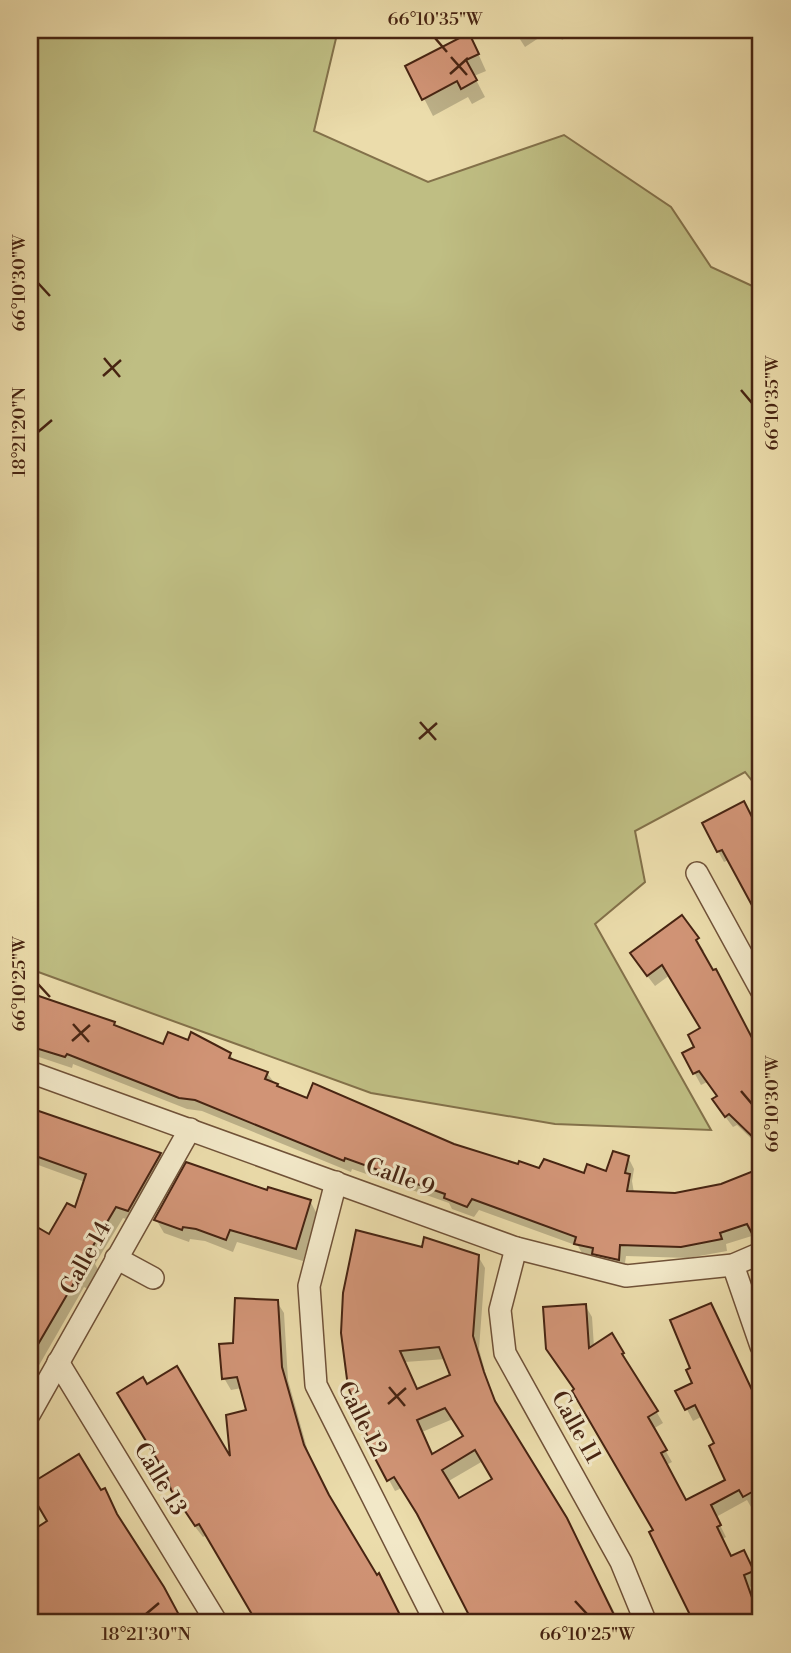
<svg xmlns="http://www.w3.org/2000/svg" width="791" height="1653" viewBox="0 0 791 1653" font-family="'Libre Bodoni',serif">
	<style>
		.green { fill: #bfbe83; stroke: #83714a; stroke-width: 2 }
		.shadow { fill: #0003; fill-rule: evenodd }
		.building { fill: #d19476; stroke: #472412; stroke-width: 2; fill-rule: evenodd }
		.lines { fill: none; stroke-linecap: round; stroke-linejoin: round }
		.street-casing { stroke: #705238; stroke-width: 24 }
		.street { stroke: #f2e8c8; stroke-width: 21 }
		.ticks { fill: none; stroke: #472412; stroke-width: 2.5 }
		.labels { text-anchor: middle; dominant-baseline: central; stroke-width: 6; stroke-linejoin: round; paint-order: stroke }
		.street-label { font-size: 23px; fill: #472412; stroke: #f2e8c8 }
		.neatline { fill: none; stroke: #472412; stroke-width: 2.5 }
		.ticks-label { font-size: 18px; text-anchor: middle; fill: #472412 }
	</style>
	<rect width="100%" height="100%" fill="#ebdcab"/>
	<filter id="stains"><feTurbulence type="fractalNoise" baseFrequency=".00286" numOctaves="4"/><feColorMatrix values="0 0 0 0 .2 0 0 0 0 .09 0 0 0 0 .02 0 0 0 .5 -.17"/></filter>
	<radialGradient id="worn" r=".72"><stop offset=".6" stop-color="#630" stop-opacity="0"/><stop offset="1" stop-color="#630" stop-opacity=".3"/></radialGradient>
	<polygon class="green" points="30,30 338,30 314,131 428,182 564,135 671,207 711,267 761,290 761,792 745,772 635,831 645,882 595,924 711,1130 555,1124 371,1093 30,969"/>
	<g class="shadow">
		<polygon points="514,30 551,30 525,47"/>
		<polygon points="556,30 577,30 562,40"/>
		<polygon points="477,51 486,71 474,76 485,97 472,104 468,97 433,116 408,67"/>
		<polygon points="749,814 761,837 761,919 729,860 724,862 718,851"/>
		<polygon points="682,918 704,951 701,953 757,1049 761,1050 761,1155 757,1144 737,1125 733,1127 721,1111 718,1097 707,1082 701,1085 684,1054 696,1048 702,1029 670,975 655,986 639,965"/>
		<polygon points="30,995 114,1023 117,1028 164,1046 230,1054 234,1061 267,1073 279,1089 519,1167 585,1175 608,1173 628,1157 634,1169 632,1181 634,1193 675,1195 722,1186 761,1171 761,1239 758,1240 755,1235 726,1244 727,1251 688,1258 626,1256 624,1270 583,1255 578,1246 479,1210 474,1217 452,1209 449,1203 352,1169 351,1172 202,1111 187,1109 73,1064 72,1068 30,1054"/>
		<polygon points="30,1107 44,1115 160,1154 167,1166 135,1222 123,1218 95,1264 100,1273 90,1290 84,1287 30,1381 30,1225 49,1237 76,1210 85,1182 30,1162"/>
		<polygon points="30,1183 37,1195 30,1216"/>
		<polygon points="310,1201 317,1214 303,1261 237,1242 233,1252 205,1241 190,1239 189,1242 164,1233 157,1221"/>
		<path d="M358 1232 423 1249 478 1256 485 1268 479 1349 489 1386 500 1412 573 1532 620 1623H477L421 1520 402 1488 395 1491 370 1445 343 1333 346 1276ZM446 1359 452 1376 418 1390 405 1362ZM453 1419 464 1437 433 1456 422 1432ZM483 1461 494 1480 458 1500 447 1482Z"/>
		<polygon points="277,1302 284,1313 288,1380 310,1459 334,1506 405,1623 258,1623 207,1535 203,1537 196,1528 119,1393 147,1386 233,1464 248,1411 242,1388 231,1390 224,1378 235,1344"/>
		<polygon points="585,1305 592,1317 594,1347 612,1336 663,1423 653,1429 672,1462 666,1465 686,1502 728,1481 717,1444 703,1416 693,1421 678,1392 695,1384 732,1349 738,1360 761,1407 761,1511 758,1504 751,1507 747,1500 716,1517 726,1537 722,1539 731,1558 750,1563 759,1583 750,1587 761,1623 698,1623 656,1531 575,1391"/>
		<polygon points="78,1457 170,1602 181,1623 35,1623 33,1619 30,1620 30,1534 49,1522 30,1486"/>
	</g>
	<g class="building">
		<polygon points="469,33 479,54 466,60 477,80 461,89 457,81 422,100 405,66"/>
		<polygon points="744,801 761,835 761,922 722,850 717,852 702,823"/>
		<polygon points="682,915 699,938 696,940 713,970 716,969 761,1055 761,1145 729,1114 725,1117 712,1099 717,1096 699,1071 693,1074 682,1053 694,1047 688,1035 700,1028 662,965 647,976 630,953"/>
		<polygon points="30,993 115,1022 114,1025 163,1044 168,1032 188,1040 191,1032 231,1053 229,1058 268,1072 265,1079 278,1084 277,1086 307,1098 313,1083 454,1144 518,1164 519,1161 539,1168 544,1159 584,1173 587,1164 606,1171 613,1151 629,1156 625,1173 630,1174 627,1191 675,1193 721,1184 756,1170 761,1183 761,1240 756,1241 747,1224 720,1233 722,1239 681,1247 620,1245 619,1260 592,1254 593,1248 574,1244 576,1237 472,1199 467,1207 444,1198 445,1194 345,1158 344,1161 195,1100 179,1098 67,1054 65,1057 32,1047 36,1040 30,1039"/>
		<polygon points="30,1108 161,1153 128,1211 116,1207 87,1256 95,1260 83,1280 78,1276 30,1358 30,1223 49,1234 67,1203 75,1207 86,1174 30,1154"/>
		<polygon points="186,1162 267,1190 268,1187 311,1200 296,1249 230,1230 226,1240 196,1229 183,1227 182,1230 154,1220"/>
		<path d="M356 1230 422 1247 424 1237 479 1255 473 1336 484 1372 495 1401 567 1518 618 1623H473L417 1514 394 1477 387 1481 368 1445 370 1443 348 1387 341 1333 343 1293ZM439 1347 450 1375 417 1389 400 1351ZM445 1408 463 1436 432 1454 417 1420ZM475 1450 492 1479 459 1498 442 1470Z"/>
		<polygon points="235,1298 278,1300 282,1367 304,1445 329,1495 377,1575 379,1573 404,1623 257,1623 199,1524 195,1526 171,1490 167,1476 117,1393 143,1377 147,1384 177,1366 230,1456 226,1415 246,1410 237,1377 222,1379 219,1344 233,1343"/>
		<polygon points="711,1303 761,1409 761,1487 743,1497 739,1490 711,1505 721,1525 717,1527 731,1556 744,1550 754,1571 744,1575 761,1623 694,1623 649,1532 653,1530 572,1391 574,1389 546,1349 543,1307 586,1304 589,1348 612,1333 624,1353 622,1354 658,1411 648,1417 667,1450 661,1453 686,1500 725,1480 709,1446 714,1443 695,1405 685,1410 675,1391 692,1383 686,1370 690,1368 670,1320"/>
		<polygon points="79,1454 101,1490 105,1488 117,1514 164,1587 178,1613 175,1623 130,1623 126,1616 115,1623 30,1623 30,1532 47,1521 30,1492 30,1484"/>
	</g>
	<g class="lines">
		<g class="street-casing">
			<g id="street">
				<polyline points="697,873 761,990"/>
				<polyline points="30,1072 516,1248 626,1276 733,1265 761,1253"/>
				<polyline points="336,1182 309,1286 316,1385 436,1623"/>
				<polyline points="516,1248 500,1310 505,1353 621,1562 646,1623"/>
				<polyline points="116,1258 153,1278"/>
				<polyline points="733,1265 761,1346"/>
				<polyline points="58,1362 217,1623"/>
				<polyline points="30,1413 190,1129"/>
			</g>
		</g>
		<use href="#street" class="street"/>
	</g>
	<path class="ticks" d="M435 38 447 52M451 57 467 75M450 74 468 58M38 283 50 296M104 358 120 377M103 376 121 360M741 390 752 403M38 432 52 420M420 722 436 740M419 739 437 723M38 984 50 997M73 1024 89 1042M72 1041 90 1025M741 1091 752 1104M389 1387 405 1406M388 1404 406 1388M575 1601 587 1614M146 1614 159 1603"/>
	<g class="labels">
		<g class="street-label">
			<text transform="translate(400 1177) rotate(20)">Calle 9</text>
			<text transform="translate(86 1258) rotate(-61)">Calle 14</text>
			<text transform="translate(362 1419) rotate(63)">Calle 12</text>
			<text transform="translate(576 1427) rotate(61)">Calle 11</text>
			<text transform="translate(160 1479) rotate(59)">Calle 13</text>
		</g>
	</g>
	<rect width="791" height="1653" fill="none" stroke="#ebdcab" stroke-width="77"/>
	<rect x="38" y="38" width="714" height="1576" class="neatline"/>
	<g class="ticks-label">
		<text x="435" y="25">66°10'35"W</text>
		<text transform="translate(19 283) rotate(-90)" y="6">66°10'30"W</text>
		<text transform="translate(772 403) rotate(-90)" y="6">66°10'35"W</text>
		<text transform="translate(19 432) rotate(-90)" y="6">18°21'20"N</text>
		<text transform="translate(19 984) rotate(-90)" y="6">66°10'25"W</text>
		<text transform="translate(772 1104) rotate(-90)" y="6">66°10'30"W</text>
		<text x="146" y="1640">18°21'30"N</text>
		<text x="587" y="1640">66°10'25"W</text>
	</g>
	<rect width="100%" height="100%" filter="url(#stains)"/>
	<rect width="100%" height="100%" fill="url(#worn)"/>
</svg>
